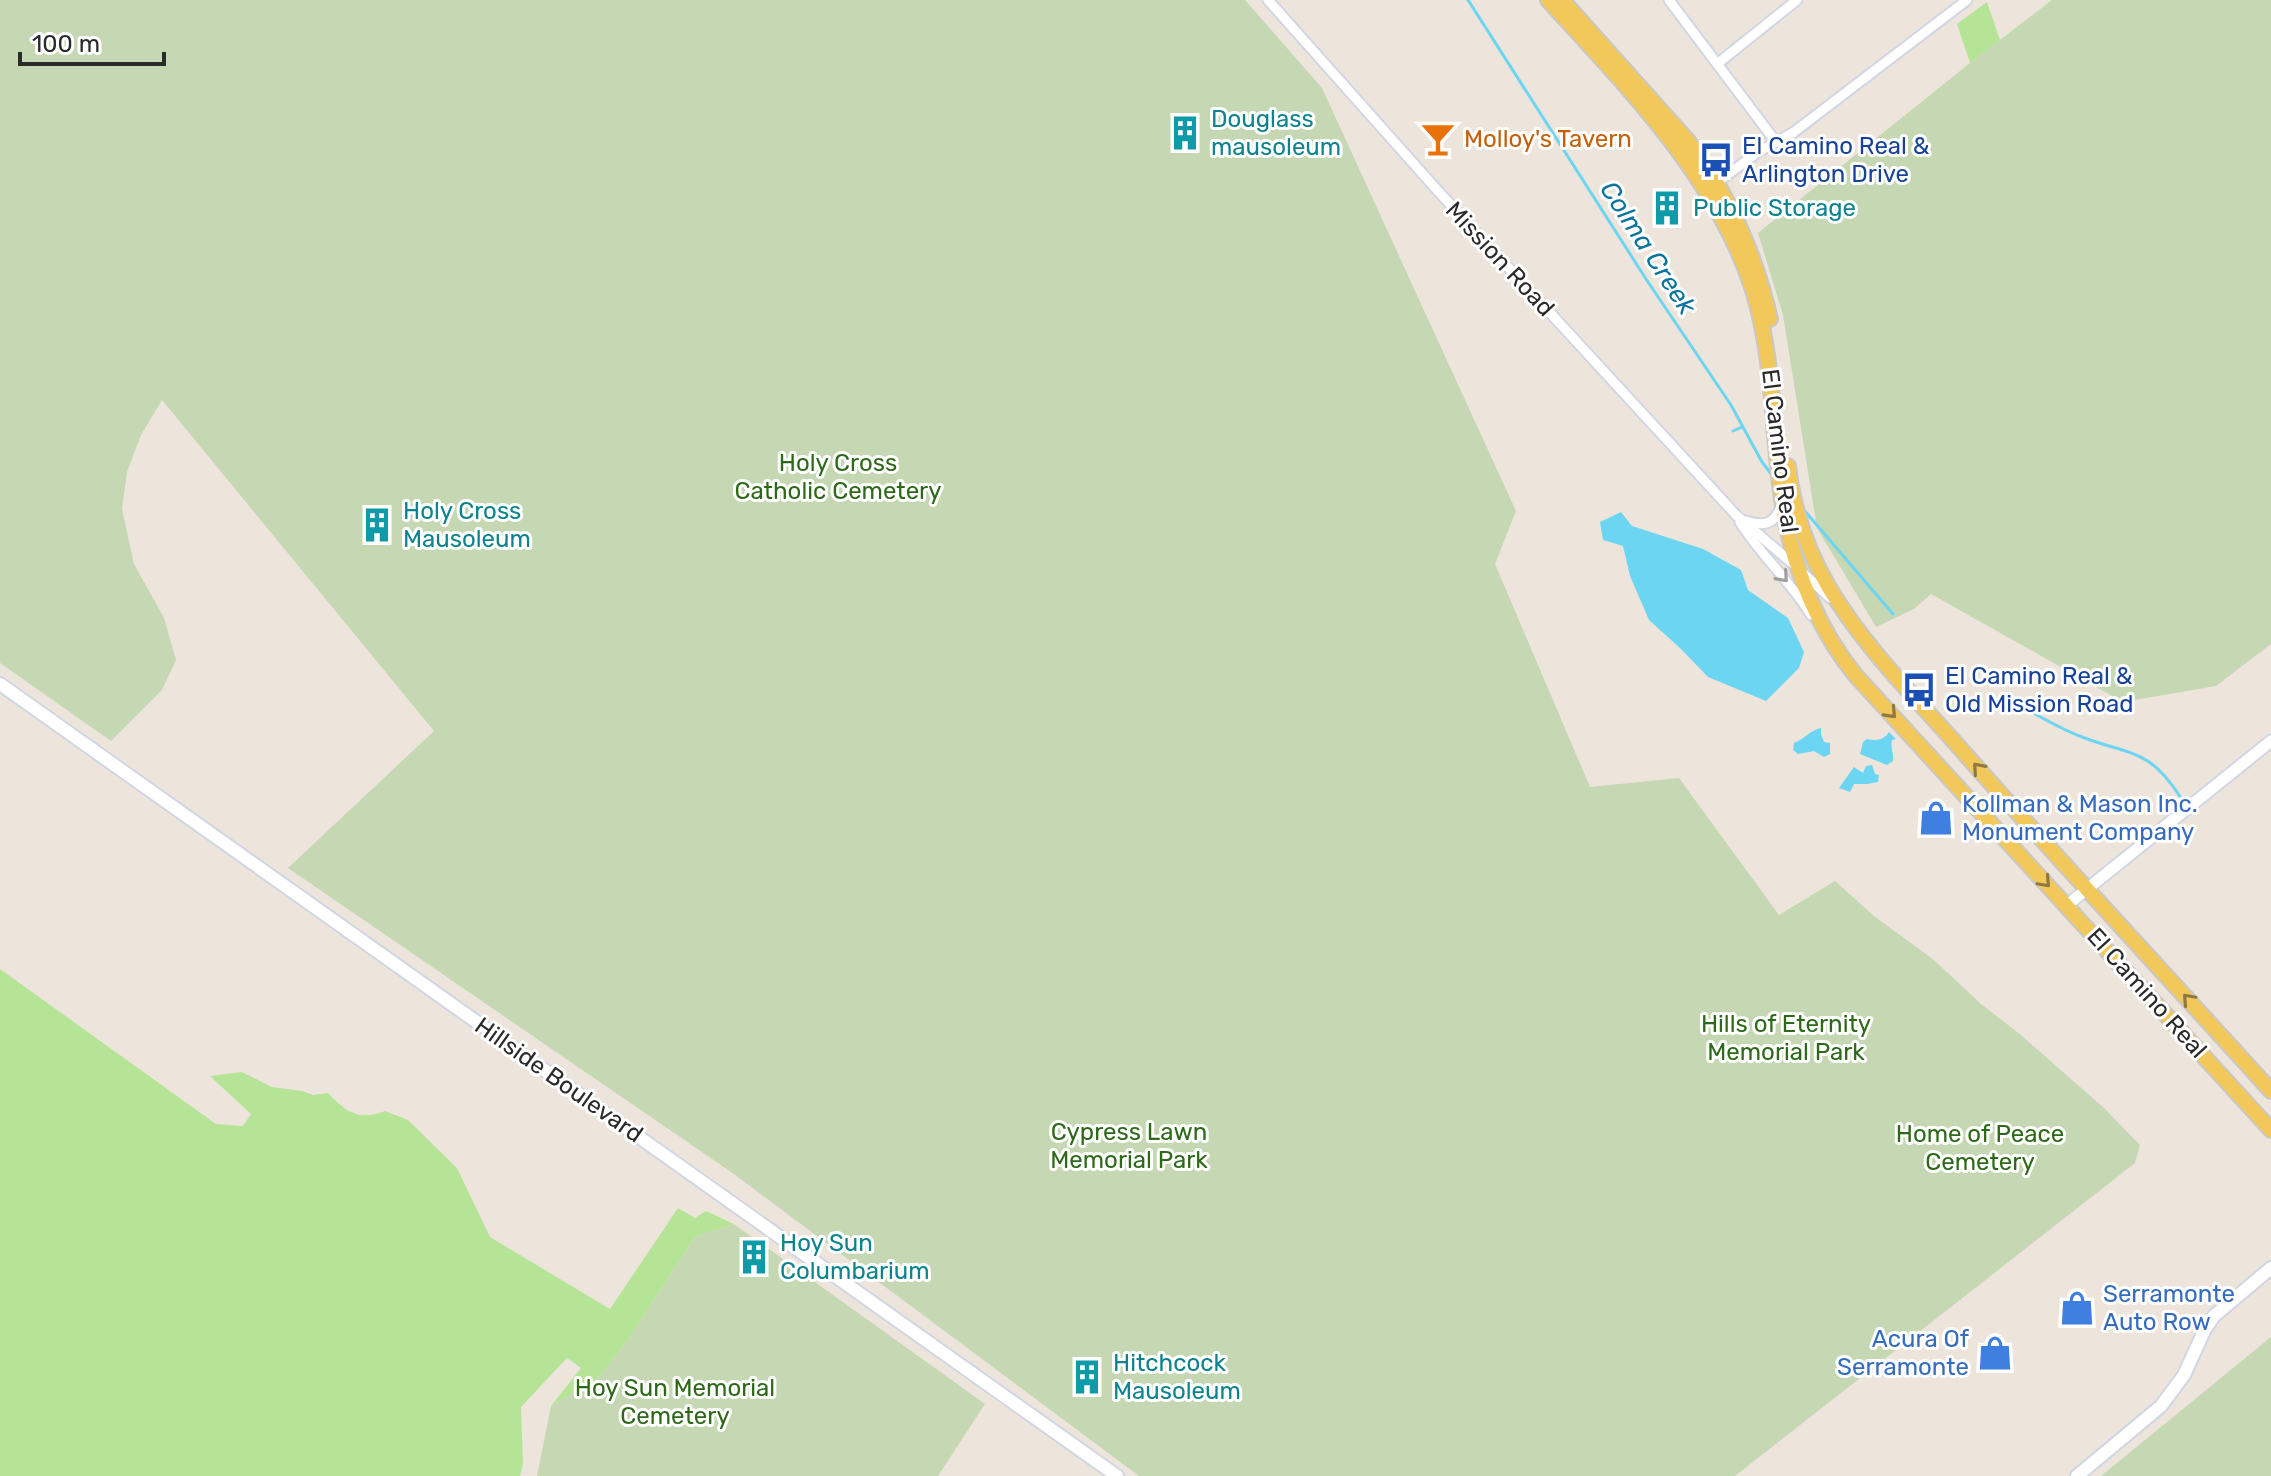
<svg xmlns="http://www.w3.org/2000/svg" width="2271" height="1476" viewBox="0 0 2271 1476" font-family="Rubik,sans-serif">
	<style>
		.green { fill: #b5e497 }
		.cemetery { fill: #c6d7b3 }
		.water { fill: #6cd5f1 }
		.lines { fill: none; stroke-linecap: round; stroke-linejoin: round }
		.stream { stroke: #6cd5f1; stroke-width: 3 }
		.minor-casing { stroke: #d1d6e3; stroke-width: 13 }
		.tertiary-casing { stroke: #d1d6e3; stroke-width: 15 }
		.secondary-casing { stroke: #d1d6e3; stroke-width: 16 }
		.primary-casing { stroke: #c8c8c8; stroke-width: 18 }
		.minor { stroke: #fff; stroke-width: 9 }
		.tertiary { stroke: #fff; stroke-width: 11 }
		.secondary { stroke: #fff; stroke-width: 12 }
		.primary { stroke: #f3c85a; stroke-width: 14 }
		.oneway { stroke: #9f9f9f }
		.oneway2 { stroke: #8e7942 }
		.labels { text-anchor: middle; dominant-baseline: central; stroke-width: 6; stroke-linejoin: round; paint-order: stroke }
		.culture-label { font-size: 24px; fill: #0d838f; stroke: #fff; text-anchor: start }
		.food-label { font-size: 24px; fill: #c56008; stroke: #fff; text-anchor: start }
		.transit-label { font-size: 24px; fill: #164399; stroke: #fff; text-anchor: start }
		.street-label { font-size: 24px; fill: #2a2a2a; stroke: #fff }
		.park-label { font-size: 24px; fill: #2d6918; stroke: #fff }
		.shop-label { font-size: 24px; fill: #366cbe; stroke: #fff; text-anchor: start }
		.water-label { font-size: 26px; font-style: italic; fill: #0a739e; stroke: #fff }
	</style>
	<rect width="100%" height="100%" fill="#ede5dc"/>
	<g class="green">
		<polygon points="1987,2 2000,40 1970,63 1957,24"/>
		<path d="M0 969 216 1124 243 1126 251 1114 210 1076 242 1072 272 1087 302 1091 313 1095 328 1093C347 1113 359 1121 385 1111L408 1120 457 1168 490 1237 610 1309 678 1208 695 1218 706 1211 734 1224 695 1237 628 1340 598 1378 551 1406 581 1368 567 1358 521 1407 523 1464 520 1476H0Z"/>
	</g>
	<g class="cemetery">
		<polygon points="0,0 1245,0 1322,88 1516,511 1495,564 1590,787 1679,778 1779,915 1835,881 1874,916 1934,960 1981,1004 2021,1035 2103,1107 2140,1145 2135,1163 1735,1476 1139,1476 731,1172 288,868 434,731 162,400 141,435 127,472 122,509 134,564 164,618 176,660 162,690 111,741 0,663"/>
		<polygon points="2052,0 2271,0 2271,644 2216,686 2123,702 1931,594 1914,609 1876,627 1817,528 1783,315 1758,233 1970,63"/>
		<polygon points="734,1224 985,1404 938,1476 537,1476 551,1406 598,1378 628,1340 695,1237"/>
		<polygon points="2271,1337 2271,1476 2101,1476"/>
	</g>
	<g class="water">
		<polygon points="1621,512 1632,526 1703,549 1741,570 1748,590 1788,618 1804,652 1799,668 1766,701 1708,677 1681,649 1649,620 1630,576 1623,546 1603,540 1600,522"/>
		<path d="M1821 728V734L1824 742 1830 743V754L1824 757 1814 751 1798 754 1793 750 1794 743C1805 739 1810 730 1821 728Z"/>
		<path d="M1889 732 1896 739 1892 740C1890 747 1894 754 1893 761L1887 765 1860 754 1863 742 1867 739C1877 741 1884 740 1889 732Z"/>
		<polygon points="1872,765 1875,774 1879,775 1878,782 1867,784 1854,784 1850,792 1839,788 1854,767 1863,773 1866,766"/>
	</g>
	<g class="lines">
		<g class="stream">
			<polyline points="1468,0 1646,279 1731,405 1762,462 1772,475"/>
			<polyline points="1733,431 1742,427"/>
			<polyline points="1804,510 1893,614"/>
			<path d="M2026 709C2044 719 2063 730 2082 737 2132 756 2149 748 2181 798"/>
		</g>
		<g class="minor-casing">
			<g id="minor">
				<polyline points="1268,0 1438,191 1736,515 1799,569 1830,598"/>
				<polyline points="1669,0 1776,142"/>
				<polyline points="1717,64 1797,0"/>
				<polyline points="1715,184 1758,152 1794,132 1967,0"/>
				<path d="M1746 521C1764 527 1775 524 1781 506"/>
				<path d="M1740 522C1760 555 1791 581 1811 615"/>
			</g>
		</g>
		<g class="tertiary-casing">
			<polyline id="tertiary" points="2066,906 2271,741"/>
		</g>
		<g class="secondary-casing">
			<g id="secondary">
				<polyline points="0,684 1117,1476"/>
				<polyline points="2077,1476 2161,1406 2184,1375 2205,1329 2214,1316 2271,1268"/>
			</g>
		</g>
		<g class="primary-casing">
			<g id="primary">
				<path d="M1548 0C1627 87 1716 176 1753 290 1776 365 1771 442 1785 518 1796 574 1820 633 1857 677L2271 1130"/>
				<path d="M1562 0 1688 141C1729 194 1755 254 1770 319"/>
				<path d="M1788 466C1793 508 1807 550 1828 586 1865 649 1919 701 1966 755 2066 868 2170 979 2271 1091"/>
			</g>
		</g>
		<use href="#minor" class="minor"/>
		<use href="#tertiary" class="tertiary"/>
		<use href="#secondary" class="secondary"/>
		<use href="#primary" class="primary"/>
	</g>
	<defs><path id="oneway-chevron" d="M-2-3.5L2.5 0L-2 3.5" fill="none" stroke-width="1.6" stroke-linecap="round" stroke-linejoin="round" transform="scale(2)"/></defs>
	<use class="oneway" href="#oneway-chevron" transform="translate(1783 577) rotate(49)"/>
	<g class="oneway2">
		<use href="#oneway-chevron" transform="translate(1891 713) rotate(47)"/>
		<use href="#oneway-chevron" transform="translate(1978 768) rotate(-131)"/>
		<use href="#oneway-chevron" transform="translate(2045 882) rotate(48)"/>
		<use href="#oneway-chevron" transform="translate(2188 999) rotate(-132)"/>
	</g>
	<defs>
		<g id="building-bare" transform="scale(2.76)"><path d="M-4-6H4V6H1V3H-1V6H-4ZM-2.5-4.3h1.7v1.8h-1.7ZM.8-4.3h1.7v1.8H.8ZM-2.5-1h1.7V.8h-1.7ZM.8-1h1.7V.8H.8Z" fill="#0f9aa8" stroke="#fff" stroke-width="2.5" paint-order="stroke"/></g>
		<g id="bar-bare" transform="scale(2.76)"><path d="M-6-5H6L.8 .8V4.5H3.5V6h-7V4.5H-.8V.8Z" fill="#e8710a" stroke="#fff" stroke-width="2.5" paint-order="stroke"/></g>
		<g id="bus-bare" transform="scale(2.76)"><path d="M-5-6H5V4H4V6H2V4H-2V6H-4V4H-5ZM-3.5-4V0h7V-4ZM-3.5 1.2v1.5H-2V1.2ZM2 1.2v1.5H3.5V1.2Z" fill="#1a4fb4" stroke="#fff" stroke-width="2.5" paint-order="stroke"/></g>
		<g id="shop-bare" transform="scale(2.76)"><path d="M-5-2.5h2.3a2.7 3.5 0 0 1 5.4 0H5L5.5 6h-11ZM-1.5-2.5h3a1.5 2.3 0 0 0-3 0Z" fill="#3f7fe0" stroke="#fff" stroke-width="2.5" paint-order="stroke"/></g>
	</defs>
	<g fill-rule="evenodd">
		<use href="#building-bare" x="1185" y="133"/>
		<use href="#bar-bare" x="1438" y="139"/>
		<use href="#bus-bare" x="1716" y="160"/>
		<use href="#building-bare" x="1667" y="208"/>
		<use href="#building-bare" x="377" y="525"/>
		<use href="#bus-bare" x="1919" y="690"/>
		<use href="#shop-bare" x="1936" y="818"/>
		<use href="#building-bare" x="754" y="1257"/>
		<use href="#shop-bare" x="2077" y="1308"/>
		<use href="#shop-bare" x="1995" y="1353"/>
		<use href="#building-bare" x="1087" y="1377"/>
	</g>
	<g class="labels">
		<g class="culture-label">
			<text x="1211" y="119">Douglass<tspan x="1211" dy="28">mausoleum</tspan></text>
			<text x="1693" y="208">Public Storage</text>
			<text x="403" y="511">Holy Cross<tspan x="403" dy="28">Mausoleum</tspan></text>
			<text x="780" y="1243">Hoy Sun<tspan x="780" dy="28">Columbarium</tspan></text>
			<text x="1113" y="1363">Hitchcock<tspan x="1113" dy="28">Mausoleum</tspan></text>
		</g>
		<g class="food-label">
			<text x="1464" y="139">Molloy's Tavern</text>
		</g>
		<g class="transit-label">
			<text x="1742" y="146">El Camino Real &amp;<tspan x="1742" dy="28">Arlington Drive</tspan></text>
			<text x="1945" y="676">El Camino Real &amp;<tspan x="1945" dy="28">Old Mission Road</tspan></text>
		</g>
		<g class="street-label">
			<text transform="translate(1500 259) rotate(47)">Mission Road</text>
			<text transform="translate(1780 451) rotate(83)">El Camino Real</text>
			<text transform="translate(2147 993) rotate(48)">El Camino Real</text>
			<text transform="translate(559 1080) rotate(35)">Hillside Boulevard</text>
		</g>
		<g class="park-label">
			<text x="838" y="463">Holy Cross<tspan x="838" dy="28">Catholic Cemetery</tspan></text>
			<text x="1786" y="1024">Hills of Eternity<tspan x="1786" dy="28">Memorial Park</tspan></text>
			<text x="1129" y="1132">Cypress Lawn<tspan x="1129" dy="28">Memorial Park</tspan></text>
			<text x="1980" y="1134">Home of Peace<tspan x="1980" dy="28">Cemetery</tspan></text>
			<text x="675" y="1388">Hoy Sun Memorial<tspan x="675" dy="28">Cemetery</tspan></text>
		</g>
		<g class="shop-label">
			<text x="1962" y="804">Kollman &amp; Mason Inc.<tspan x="1962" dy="28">Monument Company</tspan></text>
			<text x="2103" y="1294">Serramonte<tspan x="2103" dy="28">Auto Row</tspan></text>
			<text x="1969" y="1339" text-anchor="end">Acura Of<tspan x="1969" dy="28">Serramonte</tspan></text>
		</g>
		<g class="water-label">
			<text transform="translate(1648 248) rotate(57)">Colma Creek</text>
		</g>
	</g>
	<path d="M20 52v12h144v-12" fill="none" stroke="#2a2a2a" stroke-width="4"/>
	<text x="32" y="52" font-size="24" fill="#2a2a2a" stroke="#ffffff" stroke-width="6" paint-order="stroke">100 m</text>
</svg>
